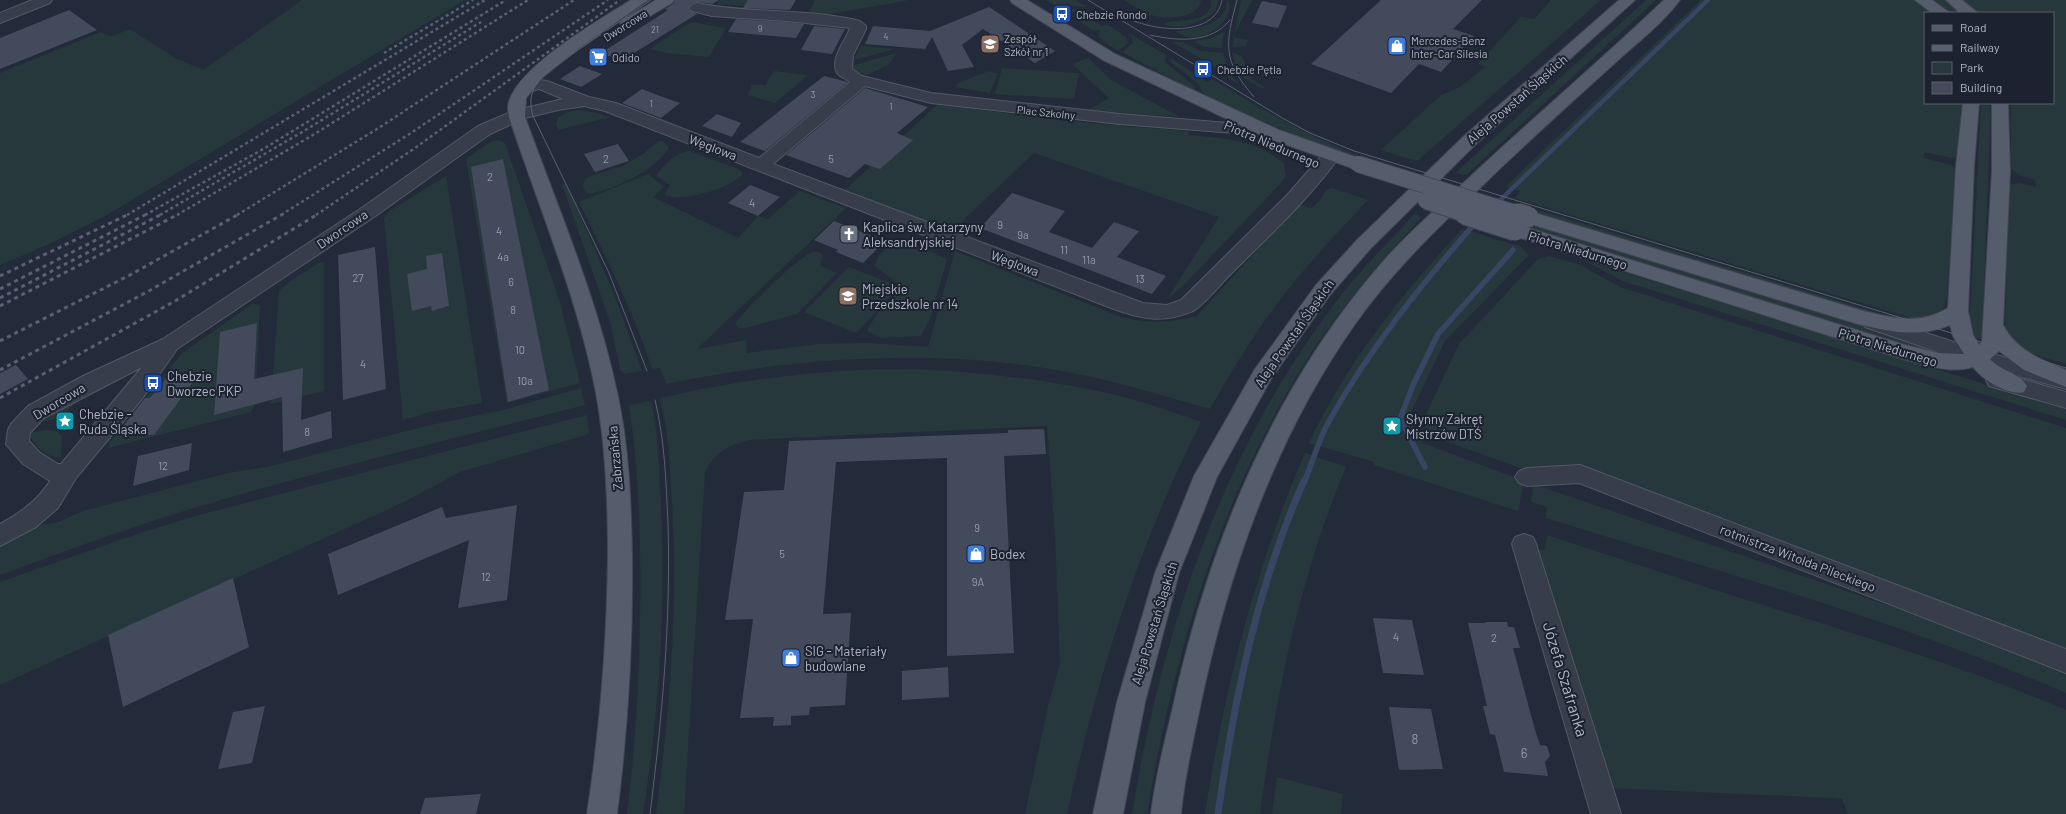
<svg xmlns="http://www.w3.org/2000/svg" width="2066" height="814" viewBox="0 0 2066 814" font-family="Barlow,sans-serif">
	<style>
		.green { fill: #26383c }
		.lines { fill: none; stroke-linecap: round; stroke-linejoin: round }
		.stream-far2 { stroke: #394663; stroke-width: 4.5 }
		.stream-far1 { stroke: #394663; stroke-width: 5.5 }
		.stream { stroke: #394663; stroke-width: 7 }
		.building { fill: #424a5c }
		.minor-casing { stroke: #525865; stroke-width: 2 }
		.major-casing { stroke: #404653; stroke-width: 2 }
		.minor { fill: #373d4b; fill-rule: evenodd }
		.major { fill: #555c6b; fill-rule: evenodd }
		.tram { stroke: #596071; stroke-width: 1 }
		.rail-far1 { stroke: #596071; stroke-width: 2.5; stroke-dasharray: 3 3; stroke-linecap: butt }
		.rail { stroke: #596071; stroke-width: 3; stroke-dasharray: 4 4; stroke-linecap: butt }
		.major-bridge-far1-casing { stroke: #404653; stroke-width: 18; stroke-linecap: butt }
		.major-bridge-casing { stroke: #404653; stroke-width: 23; stroke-linecap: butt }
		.major-bridge-far1 { stroke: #555c6b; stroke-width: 16 }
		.major-bridge { stroke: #555c6b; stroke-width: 21 }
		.labels { text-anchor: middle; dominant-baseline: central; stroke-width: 4; stroke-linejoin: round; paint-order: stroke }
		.far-number-label { font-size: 9px; fill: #969cac }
		.far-poi-label { font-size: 11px; fill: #b2b8c6; stroke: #1c222f; text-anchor: start }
		.far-street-label { font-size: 11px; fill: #b2b8c6; stroke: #1c222f }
		.number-label { font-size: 11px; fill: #969cac }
		.street-label { font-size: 13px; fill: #b2b8c6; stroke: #1c222f }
		.poi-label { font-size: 13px; fill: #b2b8c6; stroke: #1c222f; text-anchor: start }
		.near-number-label { font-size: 13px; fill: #969cac }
		.near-street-label { font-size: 16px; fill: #b2b8c6; stroke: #1c222f }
	</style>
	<rect width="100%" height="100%" fill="#232b3a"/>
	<g class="green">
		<polygon points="302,0 465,0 105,216 47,245 0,265 0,73 101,32 111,37 130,29 175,58 203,70"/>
		<polygon points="721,0 756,0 747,6 716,4"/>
		<polygon points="815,0 909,0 825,15 811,14 810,10"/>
		<polygon points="1046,0 1076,0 1087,7 1054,5"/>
		<path d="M1124 0H1201C1199 19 1166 20 1151 15 1142 12 1133 5 1124 0Z"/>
		<path d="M1211 0H1218L1216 10C1207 21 1177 32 1164 24 1175 17 1213 26 1211 0Z"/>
		<path d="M1227 0C1230 2 1230 6 1229 11 1225 27 1204 40 1187 37 1184 36 1179 33 1176 31 1196 29 1227 25 1227 0Z"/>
		<polygon points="1241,0 1252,0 1233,37 1248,40 1246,46 1232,47"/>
		<polygon points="1551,0 1601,0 1417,161 1381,150 1441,95 1460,87 1485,67 1478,64 1521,17 1534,19"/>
		<polygon points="1646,0 1656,0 1466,175 1455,173"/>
		<path d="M1701 0H1915L1936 13H1925V103H1963L1959 156 1951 158 1924 152V158L1951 165 1958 171 1947 295C1943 316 1939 314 1921 321L1515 198 1520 191 1505 187Z"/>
		<polygon points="1930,0 1947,0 1964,13 1950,13"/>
		<path d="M1960 0H2066V364C2045 357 2011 353 2005 328L2009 185 2019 183 2036 187 2035 180 2019 175 2011 168V103H2053V13H1980Z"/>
		<polygon points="1058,8 1089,10 1082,13 1102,26 1107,24 1127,38 1128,43 1118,51 1097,36 1100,35 1097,33 1099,33 1100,30 1093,30 1077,20 1080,17 1073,12 1068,14"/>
		<polygon points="691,22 726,28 709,57 667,53 649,49"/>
		<polygon points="1127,32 1166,55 1165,62 1193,85 1198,93 1122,52 1133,43 1132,37"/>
		<polygon points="1224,32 1222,48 1204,47 1194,41 1209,39"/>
		<polygon points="1172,42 1183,42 1200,51 1223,53 1230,73 1238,85 1215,67"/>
		<polygon points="861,46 895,49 854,60"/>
		<polygon points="897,53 888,65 867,75 855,71 851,66"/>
		<path d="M1232 53C1247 55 1244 63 1248 76L1265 88 1264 89C1244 79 1237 76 1232 53Z"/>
		<polygon points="1088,58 1111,80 1180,117 1087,111 1109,98 1072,64"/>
		<path d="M1171 58 1207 82 1212 79C1268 113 1322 145 1385 164L1383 166 1282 134 1286 131 1205 96 1197 83 1171 62Z"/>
		<polygon points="1002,68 1079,73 1074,99 995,94"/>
		<polygon points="774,71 808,75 775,103 748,95 752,84 765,85"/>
		<polygon points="989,71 998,74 990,93 955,87 958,83"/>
		<path d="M939 103C1022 117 1105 125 1189 131L1188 135C1222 138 1256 140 1284 163L1286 176 1281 183 1182 287 1168 298 1219 217 1034 153 952 231 844 191Z"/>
		<polygon points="1981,103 1991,103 1982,340 1969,336"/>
		<polygon points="576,110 587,111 610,117 558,130 556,124 558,118 565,113"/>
		<polygon points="499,140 505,143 559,299 580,383 507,403 466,159 490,142"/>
		<path d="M659 141H663L669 148C651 173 617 188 589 194L585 191 583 186 585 179 590 176 623 166 643 154Z"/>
		<path d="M689 151 739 169 743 174C732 188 681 203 665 195L670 185 657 176 658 173C666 163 676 152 689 151Z"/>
		<path d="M648 174 664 187 653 197 738 238 758 216 768 219 800 191 846 208 697 349 746 340 747 353 818 344 867 343 928 347 955 251 1121 317C1148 324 1171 323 1197 316L1298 205 1312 208 1321 199 1326 190 1333 188 1368 200C1335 235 1302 270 1274 308 1250 340 1230 374 1210 409 1164 396 1119 382 1072 373 943 347 794 357 666 384L660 368 652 369C633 311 606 257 579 202Z"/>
		<polygon points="446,176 482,403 429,412 403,420 384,218 391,210"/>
		<polygon points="566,183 614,294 642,371 625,374 620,369 610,322 562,184"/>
		<polygon points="1512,202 1908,322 1895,321 1510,205"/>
		<path d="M1414 214 1422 217C1380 261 1339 309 1306 361 1220 497 1173 656 1147 814H1132C1162 628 1225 444 1342 294 1364 266 1390 241 1414 214Z"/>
		<polygon points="1500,214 1956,355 1937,355 1495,220"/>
		<path d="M1462 229 1521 247 1529 255 1445 341 1410 414V420L1423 443 1524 481 1518 511 1374 465V462L1309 443C1347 362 1402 294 1462 229Z"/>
		<path d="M903 240 902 244 930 251 947 259 930 319 921 336 882 338 867 331 876 315 902 287 875 266C876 253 892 244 903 240Z"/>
		<path d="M813 252H819L823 255 820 266 837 273 797 314 746 328H739L735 324C744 310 799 256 813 252Z"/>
		<path d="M1549 256 1580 265 1620 287 2066 428V648L1746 533 1581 470 1529 471 1437 438C1430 434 1424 428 1424 419L1459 344 1538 259Z"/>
		<polygon points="1583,260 2066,409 2066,420 1623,281"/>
		<polygon points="322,262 324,264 324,391 271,404 279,291 286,284 319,263"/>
		<polygon points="849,267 900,287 856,333 804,312"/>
		<polygon points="252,304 256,304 260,306 255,405 251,412 108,448 110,442 181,354"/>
		<path d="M914 369C979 372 1043 379 1107 393 1139 400 1170 411 1201 422 1138 546 1097 678 1067 814H1025L1049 702 1060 664 1055 535 1047 426 748 440C727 446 714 453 705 473L684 814H656C670 711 678 607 672 503 670 468 669 433 660 398 746 378 826 369 914 369Z"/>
		<path d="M581 388 585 405C456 438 325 469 197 507 130 527 65 551 0 575V542L29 526 56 523 83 511 228 473 267 467 426 426 503 410Z"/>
		<path d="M79 397C64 417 59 419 35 423Z"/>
		<path d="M651 401C659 435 659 471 661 506 666 610 659 711 643 814H627C635 750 639 685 640 620 641 548 640 477 629 405Z"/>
		<polygon points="587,415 589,434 460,472 404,502 0,685 0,582 146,531 203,514"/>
		<path d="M47 430 58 432 62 436 61 457C45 458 36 447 28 433Z"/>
		<path d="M1305 453 1346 467C1299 578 1276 695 1260 814H1205C1224 690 1255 568 1305 453Z"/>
		<path d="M1533 484 2066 666V693C1898 620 1720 572 1546 518L1547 507 1531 502Z"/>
		<path d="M1547 535C1621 559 1695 584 1769 607 1869 638 1969 669 2066 710V814H1848L1842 799 1832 798 1611 788 1538 550H1545Z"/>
		<polygon points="1277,777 1343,794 1341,814 1272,814"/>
	</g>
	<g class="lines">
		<polyline class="stream-far2" points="1495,205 1708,0"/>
		<g class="stream-far1">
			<polyline points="1425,467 1400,419 1413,385 1438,334 1513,250"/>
			<path d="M1304 482C1313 462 1318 441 1328 423 1369 349 1421 285 1476 222"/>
		</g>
		<path class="stream" d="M1218 814C1234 700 1257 586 1304 481"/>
	</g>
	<g class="building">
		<polygon points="675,0 719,0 712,4 697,2 691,4 688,9 697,14 626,58 598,55 668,10 665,9 673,4"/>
		<polygon points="748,0 796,0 790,10 743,8"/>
		<polygon points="1381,0 1482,0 1453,29 1474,36 1441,72 1419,64 1391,93 1311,64"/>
		<polygon points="1262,1 1287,6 1278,28 1252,23"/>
		<polygon points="989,7 1055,51 1035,63 983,29 962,45 974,67 948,71 932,37 925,49 865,44 873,26 930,31"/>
		<polygon points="69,10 97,30 0,69 0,38"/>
		<polygon points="736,19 787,22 804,24 796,38 728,32"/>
		<polygon points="814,26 845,29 832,54 801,50"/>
		<polygon points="580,66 602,74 581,87 560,79"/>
		<polygon points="824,76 848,82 765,151 740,142"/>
		<polygon points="865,88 928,107 897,133 913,140 880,169 865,164 849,178 786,155"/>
		<polygon points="642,89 660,96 680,103 661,118 622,103"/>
		<polygon points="717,114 741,123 732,137 702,126"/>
		<polygon points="618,144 629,161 595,172 584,154"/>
		<polygon points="503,159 549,390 508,402 471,167"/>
		<polygon points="750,185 758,188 780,197 758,216 728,203"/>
		<polygon points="1012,193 1065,211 1049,232 1092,248 1114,222 1139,231 1117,257 1166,276 1152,294 980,228"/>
		<polygon points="834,221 882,240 880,242 883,243 863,263 836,252 838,250 814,240"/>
		<polygon points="375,247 386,389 343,400 338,255"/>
		<polygon points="442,253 449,306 432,311 431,306 412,311 407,274 427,269 426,256"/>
		<polygon points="257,323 254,379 303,368 301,420 331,411 332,438 283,452 282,397 214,415 220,332"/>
		<polygon points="16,365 28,379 0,394 0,373"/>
		<polygon points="170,374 198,375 154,435 117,434 145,398 150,398"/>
		<polygon points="1044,429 1046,454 1004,456 1014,653 947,656 947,458 836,462 823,614 851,613 845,705 810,707 809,715 791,716 791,725 773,726 774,717 740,718 753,619 725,620 744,492 784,490 789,441 1008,433 1008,430"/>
		<polygon points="192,443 189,470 133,486 138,456"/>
		<polygon points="517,505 507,600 458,608 469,540 338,595 328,554 442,507 446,518"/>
		<polygon points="233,578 249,647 123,707 108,635"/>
		<polygon points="1373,618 1412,620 1424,675 1383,673"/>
		<polygon points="1485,622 1507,622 1508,627 1514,627 1520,648 1513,648 1535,730 1540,745 1547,746 1550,756 1545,762 1548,776 1504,772 1495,735 1490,734 1483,706 1487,706 1468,623 1486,623"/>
		<polygon points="948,667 949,697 902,700 902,671"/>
		<polygon points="265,706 252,763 218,769 233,712"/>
		<polygon points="1389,707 1431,709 1443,769 1399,770"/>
		<polygon points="481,794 476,814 420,814 425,798"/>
	</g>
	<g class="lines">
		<g class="minor-casing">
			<g id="minor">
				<polygon points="32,0 52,0 50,3 0,23 0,13"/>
				<path d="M697 3C750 14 807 8 860 21L866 26V29L853 55 852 69 862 76 931 93 1120 114 1240 124 1243 128 1240 132 1234 133 1120 124 931 103 865 86 773 164 1143 303 1167 305 1181 300 1288 194 1325 152 1331 151 1337 152 1340 156C1308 201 1264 240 1226 279 1218 287 1203 306 1193 311 1162 324 1141 319 1111 308L605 111 584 106 558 110 525 118 490 134 377 215 177 349 142 399 76 478 58 508 36 527 0 546V524C20 513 37 501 50 481L23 464 6 444 8 430 11 424 28 406 83 376 163 339 363 207 478 126 513 111 563 99 539 89 524 93 518 91 516 88 518 85 531 79 547 81 589 97 616 103 759 158 850 82C846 79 840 77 837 73 829 60 846 40 850 28L787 21 712 16 692 11 689 8 692 5ZM142 367 61 464H58L39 452 29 441 30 433 44 418Z"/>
				<polygon points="1872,315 1981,351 2066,373 2066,389 1970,363 1865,327 1862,322 1865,317"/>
				<polygon points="1997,372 2066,392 2066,408 1989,386 1986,380 1989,374"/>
				<polygon points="1580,465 2066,649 2066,673 1579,483 1527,486 1519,483 1515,477 1519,471 1527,468"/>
				<polygon points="1524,534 1533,537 1536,544 1621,814 1591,814 1512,544 1515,537"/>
			</g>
		</g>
		<g class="major-casing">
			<g id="major">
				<path d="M631 0H648L578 49 543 77 526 98 525 117C558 208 597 298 617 392 629 446 631 502 632 556 633 643 628 728 617 814H587C600 729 607 643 608 557 608 502 606 447 596 393 578 298 539 208 509 117 508 111 507 104 510 99 523 64 599 20 631 0Z"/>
				<polygon points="656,0 674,0 672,3 633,26 623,26 620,23 623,20"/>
				<polygon points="1010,0 1027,0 1115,54 1279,130 1364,160 1367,164 1364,168 1358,169 1352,168 1267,138 1103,60 1012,3"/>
				<polygon points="1619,0 1635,0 1475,145 1371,248 1330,295 1271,379 1217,477 1179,573 1145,702 1123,814 1093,814 1117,702 1155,573 1194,476 1255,369 1316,285 1357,240 1463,137"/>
				<path d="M1664 0H1680C1663 23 1638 42 1616 62 1571 103 1526 143 1482 186 1436 229 1391 273 1355 324 1274 439 1227 575 1199 712 1192 746 1184 780 1181 814H1151C1155 779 1164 745 1172 711 1207 550 1271 391 1380 265 1403 238 1430 215 1455 191 1523 126 1596 65 1664 0Z"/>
				<polygon points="1915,0 1932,0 1950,13 1932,13"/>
				<polygon points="1946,0 1962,0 1978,13 1960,13"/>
				<path d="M1963 103H1979L1974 166 1968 311 1973 335 1979 345 1982 342 1992 171V103H2008L2010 171 2003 325C2016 350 2041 360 2066 370V387L2024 370 1999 351 1990 359C2000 371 2019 372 2027 386L2024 392C2008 396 1983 380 1973 367 1950 374 1926 365 1903 359L1508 234 1506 230 1508 226 1515 224 1522 226 1905 345 1938 353 1964 354 1953 336 1950 325C1918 338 1891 332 1858 324L1521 221 1519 217 1521 213 1528 211 1535 213 1860 310C1892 318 1918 326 1948 308L1956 166Z"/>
			</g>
		</g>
		<use href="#minor" class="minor"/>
		<use href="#major" class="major"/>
		<g class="tram">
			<polyline points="1088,0 1284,119 1310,133 1354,151 2066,368"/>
			<path d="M1237 0C1225 45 1222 60 1254 97"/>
			<path d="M1127 18C1153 31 1215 39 1222 0"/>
			<path d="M1150 35C1177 41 1211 44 1230 20"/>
			<path d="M647 371 609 273 533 116C527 96 534 83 549 70L651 0"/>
			<path d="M650 814C662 718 671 621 668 524 666 482 665 441 655 400"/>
		</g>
		<g class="rail-far1">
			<polyline points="384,53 473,0"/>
			<polyline points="127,215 485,0"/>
			<polyline points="145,215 265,148 506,0"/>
			<polyline points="160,215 304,131 481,22"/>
			<polyline points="177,215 313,135 528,0"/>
			<polyline points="237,215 377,129 574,0"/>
			<polyline points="281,215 411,133 608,0"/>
			<polyline points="316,215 415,148 620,0"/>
		</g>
		<g class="rail">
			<polyline points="0,276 129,214"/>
			<polyline points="0,289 147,214"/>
			<polyline points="0,298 162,214"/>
			<polyline points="0,306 179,214"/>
			<polyline points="0,341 130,275 239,214"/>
			<polyline points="0,370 147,292 283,214"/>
			<polyline points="0,398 175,301 318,214"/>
		</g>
		<g class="major-bridge-far1-casing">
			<g id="major-bridge-far1">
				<polyline points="1358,164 1521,215"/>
				<polyline points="1426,201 1468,215"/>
			</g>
		</g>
		<g class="major-bridge-casing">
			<g id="major-bridge">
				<polyline points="1465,214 1515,230"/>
				<polyline points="1517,214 1528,217"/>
			</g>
		</g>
		<use href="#major-bridge-far1" class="major-bridge-far1"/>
		<use href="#major-bridge" class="major-bridge"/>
	</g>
	<defs>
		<g id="bus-square" transform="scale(1)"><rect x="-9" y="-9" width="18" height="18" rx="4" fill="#1a4fb4" stroke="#1c222f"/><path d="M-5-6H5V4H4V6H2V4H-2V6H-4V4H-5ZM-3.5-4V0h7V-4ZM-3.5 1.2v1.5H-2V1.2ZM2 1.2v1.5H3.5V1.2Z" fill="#fff"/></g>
		<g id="school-square" transform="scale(1)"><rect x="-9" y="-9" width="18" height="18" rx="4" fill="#8d6e63" stroke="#1c222f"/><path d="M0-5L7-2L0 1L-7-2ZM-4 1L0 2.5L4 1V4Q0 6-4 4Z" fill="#fff"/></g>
		<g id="shop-square" transform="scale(1)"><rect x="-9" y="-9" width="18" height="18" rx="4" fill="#3f7fe0" stroke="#1c222f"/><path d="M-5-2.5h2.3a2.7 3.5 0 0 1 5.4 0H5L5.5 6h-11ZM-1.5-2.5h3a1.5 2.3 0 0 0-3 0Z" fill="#fff"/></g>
		<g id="supermarket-square" transform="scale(1)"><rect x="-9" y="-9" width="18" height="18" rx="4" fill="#3f7fe0" stroke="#1c222f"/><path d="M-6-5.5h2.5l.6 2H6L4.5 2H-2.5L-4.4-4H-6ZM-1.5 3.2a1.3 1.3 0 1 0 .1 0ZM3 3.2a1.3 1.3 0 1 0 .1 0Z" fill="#fff"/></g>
		<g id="church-square" transform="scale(1)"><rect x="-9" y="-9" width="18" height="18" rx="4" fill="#6b7280" stroke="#1c222f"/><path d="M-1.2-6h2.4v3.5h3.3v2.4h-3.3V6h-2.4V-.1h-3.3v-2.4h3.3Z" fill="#fff"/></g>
		<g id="sight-square" transform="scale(1)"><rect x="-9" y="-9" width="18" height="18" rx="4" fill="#0f9aa8" stroke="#1c222f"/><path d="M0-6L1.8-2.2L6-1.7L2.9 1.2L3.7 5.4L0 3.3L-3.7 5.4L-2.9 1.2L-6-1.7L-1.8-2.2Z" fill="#fff"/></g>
	</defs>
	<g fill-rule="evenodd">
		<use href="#bus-square" x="1062" y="14"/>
		<use href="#school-square" x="990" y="44"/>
		<use href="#shop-square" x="1397" y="46"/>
		<use href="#supermarket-square" x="598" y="57"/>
		<use href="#bus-square" x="1203" y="69"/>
		<use href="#church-square" x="849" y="234"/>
		<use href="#school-square" x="848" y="296"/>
		<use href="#bus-square" x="153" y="383"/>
		<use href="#sight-square" x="65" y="421"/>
		<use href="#sight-square" x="1392" y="426"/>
		<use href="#shop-square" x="976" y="554"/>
		<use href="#shop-square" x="791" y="658"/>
	</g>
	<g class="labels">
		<g class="far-number-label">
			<text x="760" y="28">9</text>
			<text x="655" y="29">21</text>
			<text x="886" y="36">4</text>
			<text x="813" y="94">3</text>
			<text x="651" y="103">1</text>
			<text x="891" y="106">1</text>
		</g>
		<g class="far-poi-label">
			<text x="1076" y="14">Chebzie Rondo</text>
			<text x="1004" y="38">Zespół<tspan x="1004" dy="13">Szkół nr 1</tspan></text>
			<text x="1411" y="40">Mercedes-Benz<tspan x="1411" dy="13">Inter-Car Silesia</tspan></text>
			<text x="612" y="57">Odido</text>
			<text x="1217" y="69">Chebzie Pętla</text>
		</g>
		<g class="far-street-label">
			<text transform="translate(625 25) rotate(-32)">Dworcowa</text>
			<text transform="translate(1046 112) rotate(6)">Plac Szkolny</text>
		</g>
		<g class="number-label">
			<text x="606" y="158">2</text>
			<text x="831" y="158">5</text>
			<text x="490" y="176">2</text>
			<text x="752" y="202">4</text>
			<text x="1000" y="224">9</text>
			<text x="499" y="230">4</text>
			<text x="1023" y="234">9a</text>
			<text x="1064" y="249">11</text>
			<text x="503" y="256">4a</text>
			<text x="1089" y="259">11a</text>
			<text x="358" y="277">27</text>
			<text x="1140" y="278">13</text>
			<text x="511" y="281">6</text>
			<text x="513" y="309">8</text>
			<text x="520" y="349">10</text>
			<text x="363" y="363">4</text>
			<text x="525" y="380">10a</text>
			<text x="307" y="431">8</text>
			<text x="163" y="465">12</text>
			<text x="977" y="527">9</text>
			<text x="782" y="553">5</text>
			<text x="486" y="576">12</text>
			<text x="978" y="581">9A</text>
			<text x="1396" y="636">4</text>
			<text x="1494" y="637">2</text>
		</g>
		<g class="street-label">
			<text transform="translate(1517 99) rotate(-41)">Aleja Powstań Śląskich</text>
			<text transform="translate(1272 144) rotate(23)">Piotra Niedurnego</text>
			<text transform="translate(713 147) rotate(21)">Węglowa</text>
			<text transform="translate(342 229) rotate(-34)">Dworcowa</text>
			<text transform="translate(1578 250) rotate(17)">Piotra Niedurnego</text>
			<text transform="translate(1015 263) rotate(21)">Węglowa</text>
			<text transform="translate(1294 333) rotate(-55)">Aleja Powstań Śląskich</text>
			<text transform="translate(1888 347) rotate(17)">Piotra Niedurnego</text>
			<text transform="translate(59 401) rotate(-31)">Dworcowa</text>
			<text transform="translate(615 458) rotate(-95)">Zabrzańska</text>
			<text transform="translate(1798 558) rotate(21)">rotmistrza Witolda Pileckiego</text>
			<text transform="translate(1154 623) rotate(-73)">Aleja Powstań Śląskich</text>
		</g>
		<g class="poi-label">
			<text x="863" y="227">Kaplica św. Katarzyny<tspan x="863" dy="15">Aleksandryjskiej</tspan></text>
			<text x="862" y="289">Miejskie<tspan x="862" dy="15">Przedszkole nr 14</tspan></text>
			<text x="167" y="376">Chebzie<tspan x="167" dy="15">Dworzec PKP</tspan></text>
			<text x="79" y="414">Chebzie -<tspan x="79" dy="15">Ruda Śląska</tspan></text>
			<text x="1406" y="419">Słynny Zakręt<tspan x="1406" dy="15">Mistrzów DTŚ</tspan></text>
			<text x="990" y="554">Bodex</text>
			<text x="805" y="651">SIG - Materiały<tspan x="805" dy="15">budowlane</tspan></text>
		</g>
		<g class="near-number-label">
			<text x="1415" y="739">8</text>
			<text x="1524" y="753">6</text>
		</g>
		<g class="near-street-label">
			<text transform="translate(1566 679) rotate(73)">Józefa Szafranka</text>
		</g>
	</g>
	<rect x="1924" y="12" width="130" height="92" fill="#1c222f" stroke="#585e6b"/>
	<rect x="1932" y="25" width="20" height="6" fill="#555c6b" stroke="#585e6b"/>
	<text x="1960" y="32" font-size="12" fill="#b2b8c6">Road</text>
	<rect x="1932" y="45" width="20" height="6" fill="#596071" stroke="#585e6b"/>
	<text x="1960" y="52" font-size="12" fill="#b2b8c6">Railway</text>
	<rect x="1932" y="62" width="20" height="12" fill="#26383c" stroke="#585e6b"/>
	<text x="1960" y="72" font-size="12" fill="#b2b8c6">Park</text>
	<rect x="1932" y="82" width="20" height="12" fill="#424a5c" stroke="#585e6b"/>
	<text x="1960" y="92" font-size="12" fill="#b2b8c6">Building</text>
</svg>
